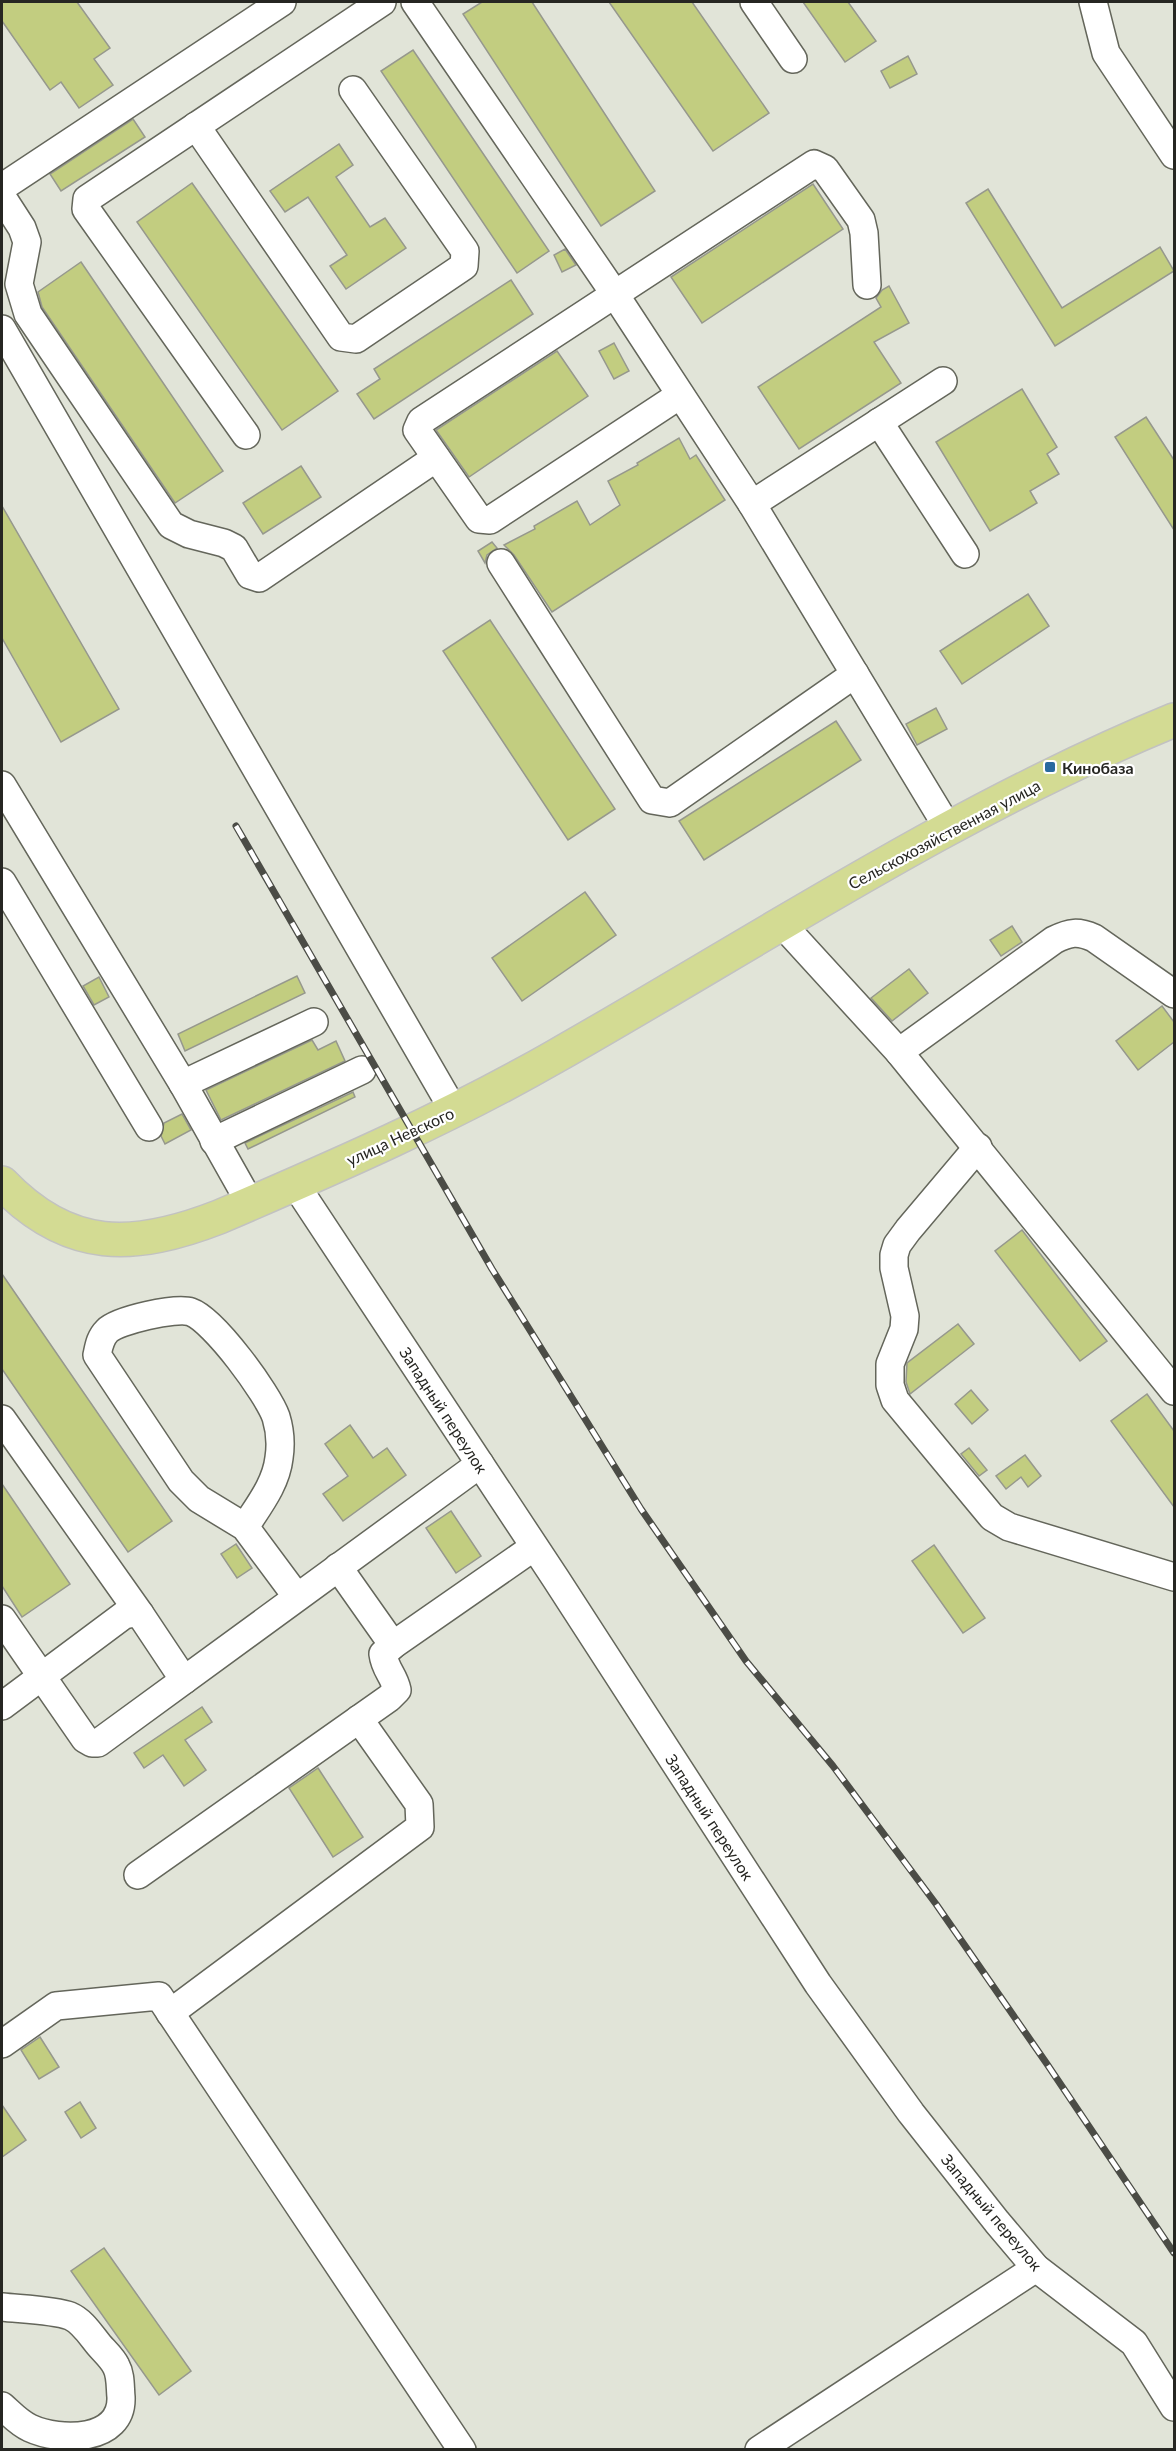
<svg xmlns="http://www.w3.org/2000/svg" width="1176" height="2451" viewBox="0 0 1176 2451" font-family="Lato,sans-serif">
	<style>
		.building { fill: #c2cd80; stroke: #96988d; stroke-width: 1.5 }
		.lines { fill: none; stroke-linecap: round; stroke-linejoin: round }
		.minor-casing { stroke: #64665b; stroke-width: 30 }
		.major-casing { stroke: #c2c2c1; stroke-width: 36 }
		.minor { stroke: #fff; stroke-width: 27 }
		.major { stroke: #d3db93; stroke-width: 33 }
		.rail-casing { stroke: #4b4c46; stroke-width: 7 }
		.rail { stroke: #fff; stroke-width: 4.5; stroke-dasharray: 14; stroke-linecap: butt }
		.poi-dot { fill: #29699f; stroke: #fff; stroke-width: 2 }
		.labels { text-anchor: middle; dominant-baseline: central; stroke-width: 4.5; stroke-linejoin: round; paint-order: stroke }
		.poi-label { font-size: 16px; font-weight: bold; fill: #262622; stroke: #fff; text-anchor: start }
		.street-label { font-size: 16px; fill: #262622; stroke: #fff }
	</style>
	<rect width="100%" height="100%" fill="#e1e4d8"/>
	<g class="building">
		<polygon points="2,2 77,2 110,48 94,59 113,85 79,108 61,82 50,90 2,21"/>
		<polygon points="482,2 532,2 655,191 601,226 463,14"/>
		<polygon points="609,2 692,2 769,113 713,151"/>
		<polygon points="803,2 848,2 876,41 845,62"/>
		<polygon points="413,50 549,251 517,273 381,71"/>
		<polygon points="908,56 917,74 890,88 881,71"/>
		<polygon points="133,119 145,137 61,191 50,174"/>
		<polygon points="339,144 353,165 336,177 370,227 385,218 406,248 346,289 330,266 347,255 308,197 285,212 270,191"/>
		<polygon points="192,183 338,391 282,430 137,222"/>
		<polygon points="813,184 843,229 702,323 671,277"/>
		<polygon points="988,189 1062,308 1160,247 1174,271 1055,346 966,203"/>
		<polygon points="565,249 576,265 562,272 554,255"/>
		<polygon points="81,262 223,471 175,503 42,307 38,292"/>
		<polygon points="511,280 533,314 374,419 357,394 380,379 374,369"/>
		<polygon points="889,286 909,323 874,342 901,383 799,449 758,387 881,307 876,298 882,290"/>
		<polygon points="614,343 629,371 614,379 599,351"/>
		<polygon points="557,351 588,396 469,477 436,430"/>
		<polygon points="1022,389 1057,447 1047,454 1059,474 1030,491 1037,503 990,531 936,442"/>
		<polygon points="1146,417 1174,460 1174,530 1115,437"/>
		<polygon points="679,438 690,459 696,455 725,500 552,612 514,555 504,545 535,529 534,526 577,501 590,525 620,505 608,481 638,465 637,463"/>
		<polygon points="301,466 321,497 263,534 243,503"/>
		<polygon points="2,506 119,709 61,742 2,638"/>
		<polygon points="492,542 497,548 487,555 485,563 478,551"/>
		<polygon points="1028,594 1049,626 962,684 940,651"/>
		<polygon points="490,620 615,809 568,840 443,651"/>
		<polygon points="936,708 947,729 917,745 906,724"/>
		<polygon points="836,721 861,760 704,860 679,821"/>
		<polygon points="585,892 616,935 522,1001 492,958"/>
		<polygon points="1012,926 1022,942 1001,956 990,940"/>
		<polygon points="909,969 928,993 892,1021 871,998"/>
		<polygon points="297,976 305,993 185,1051 178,1034"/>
		<polygon points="99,977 109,997 94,1005 83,986"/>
		<polygon points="1162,1006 1174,1022 1174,1042 1138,1070 1116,1041"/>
		<polygon points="312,1040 318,1050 336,1041 345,1061 221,1120 206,1090"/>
		<polygon points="353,1092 355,1097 248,1149 245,1143"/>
		<polygon points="182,1114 191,1130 165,1144 161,1136 164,1123"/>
		<polygon points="1022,1230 1107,1341 1080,1361 995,1251"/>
		<polygon points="2,1274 172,1521 128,1552 2,1369"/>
		<polygon points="958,1324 974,1344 910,1394 906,1382 907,1363"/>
		<polygon points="971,1390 988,1410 972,1424 955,1404"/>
		<polygon points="1147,1394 1174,1431 1174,1507 1111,1421"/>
		<polygon points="350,1425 373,1458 387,1448 406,1475 343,1521 323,1494 348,1476 325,1444"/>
		<polygon points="969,1448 987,1470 979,1476 961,1454"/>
		<polygon points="1025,1455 1041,1476 1028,1487 1021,1477 1006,1489 996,1476"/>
		<polygon points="2,1484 70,1584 22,1617 2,1586"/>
		<polygon points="451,1511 481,1556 456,1573 426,1528"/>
		<polygon points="236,1544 252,1568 237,1578 221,1554"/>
		<polygon points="934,1545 985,1618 963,1633 912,1561"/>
		<polygon points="202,1707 212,1722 185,1740 206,1770 184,1786 163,1755 144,1768 134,1753"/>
		<polygon points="318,1768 363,1837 333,1857 289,1788"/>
		<polygon points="40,2037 59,2067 39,2079 21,2050"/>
		<polygon points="80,2102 96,2128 81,2138 65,2112"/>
		<polygon points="2,2105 26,2140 2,2157"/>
		<polygon points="104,2248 191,2371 159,2395 71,2271"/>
	</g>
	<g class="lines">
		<g class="minor-casing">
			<g id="minor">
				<polyline points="282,2 4,186 2,197 22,228 27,242 19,284 28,314 171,525 189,534 224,543 234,548 250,575 259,578 436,458"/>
				<polyline points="415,2 614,293 752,504 948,828"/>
				<polyline points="754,2 793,59"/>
				<polyline points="1093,2 1106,53 1174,155"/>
				<polyline points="196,126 341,337 356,339 464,266 465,251 353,90"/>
				<polyline points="2,329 454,1111"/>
				<polyline points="680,395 490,520 479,519 417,430 421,421 814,164 825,169 861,220 864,233 867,285"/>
				<polyline points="879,422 965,554"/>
				<polyline points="246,435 86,209 87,199 382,2"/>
				<polyline points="752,504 943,381"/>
				<polyline points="501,563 652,800 670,803 855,674"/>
				<polyline points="2,785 183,1084 250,1203"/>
				<polyline points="2,882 149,1127"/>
				<polyline points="781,923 899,1052 1174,1391"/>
				<path d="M899 1052 1054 940C1070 932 1078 931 1094 938L1174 994"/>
				<polyline points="183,1084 314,1022"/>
				<polyline points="214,1141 362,1070"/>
				<polyline points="978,1147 908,1230 897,1245 894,1255 894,1268 905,1316 904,1329 890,1364 890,1385 895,1400 992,1517 1009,1527 1174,1577"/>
				<polyline points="295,1184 556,1579 818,1984 911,2113 997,2222 1036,2268 1134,2343 1174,2407"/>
				<polyline points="2,1419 140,1614"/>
				<path d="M245 1527 199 1499 181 1481 97 1355C99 1346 100 1338 107 1331 118 1320 176 1307 191 1312 214 1320 268 1394 276 1417 280 1430 281 1445 279 1458 276 1484 259 1505 245 1527L297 1597"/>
				<polyline points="338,1567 393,1645"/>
				<polyline points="2,1619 85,1739 92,1743 98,1743 480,1464"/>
				<polyline points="2,1706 124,1615 133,1613 140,1614 184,1680"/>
				<path d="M138 1875 389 1698 397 1690C394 1675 385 1670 383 1654L393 1645 534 1547"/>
				<polyline points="170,2013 420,1827 419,1804 359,1719"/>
				<polyline points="2,2044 56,2006 159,1996 462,2450"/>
				<path d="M2 2307C19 2309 54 2310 70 2316 82 2321 90 2334 99 2345 104 2351 112 2358 116 2366 121 2375 120 2387 121 2397 123 2442 60 2442 30 2428 19 2423 11 2414 2 2406"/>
				<polyline points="759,2450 1036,2268"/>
			</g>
		</g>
		<g class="major-casing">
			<path id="major" d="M2 1183C69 1253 134 1250 219 1217 333 1168 448 1118 556 1056 760 940 957 809 1174 720"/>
		</g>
		<use href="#minor" class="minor"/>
		<use href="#major" class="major"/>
		<g class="rail-casing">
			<polyline id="rail" points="236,826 492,1269 641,1509 746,1661 833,1766 936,1904 1047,2064 1174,2253"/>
		</g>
		<use href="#rail" class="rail"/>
	</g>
	<rect class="poi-dot" x="1044" y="761" width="12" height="12" rx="3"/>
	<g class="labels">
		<g class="poi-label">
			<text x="1062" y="767">Кинобаза</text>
		</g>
		<g class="street-label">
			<text transform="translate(944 834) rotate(-28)">Сельскохозяйственная улица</text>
			<text transform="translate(400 1136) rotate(-25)">улица Невского</text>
			<text transform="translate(444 1410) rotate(57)">Западный переулок</text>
			<text transform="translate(710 1817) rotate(57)">Западный переулок</text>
			<text transform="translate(992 2212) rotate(50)">Западный переулок</text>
		</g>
	</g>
	<rect width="1176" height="2451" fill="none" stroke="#262622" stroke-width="6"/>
</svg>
